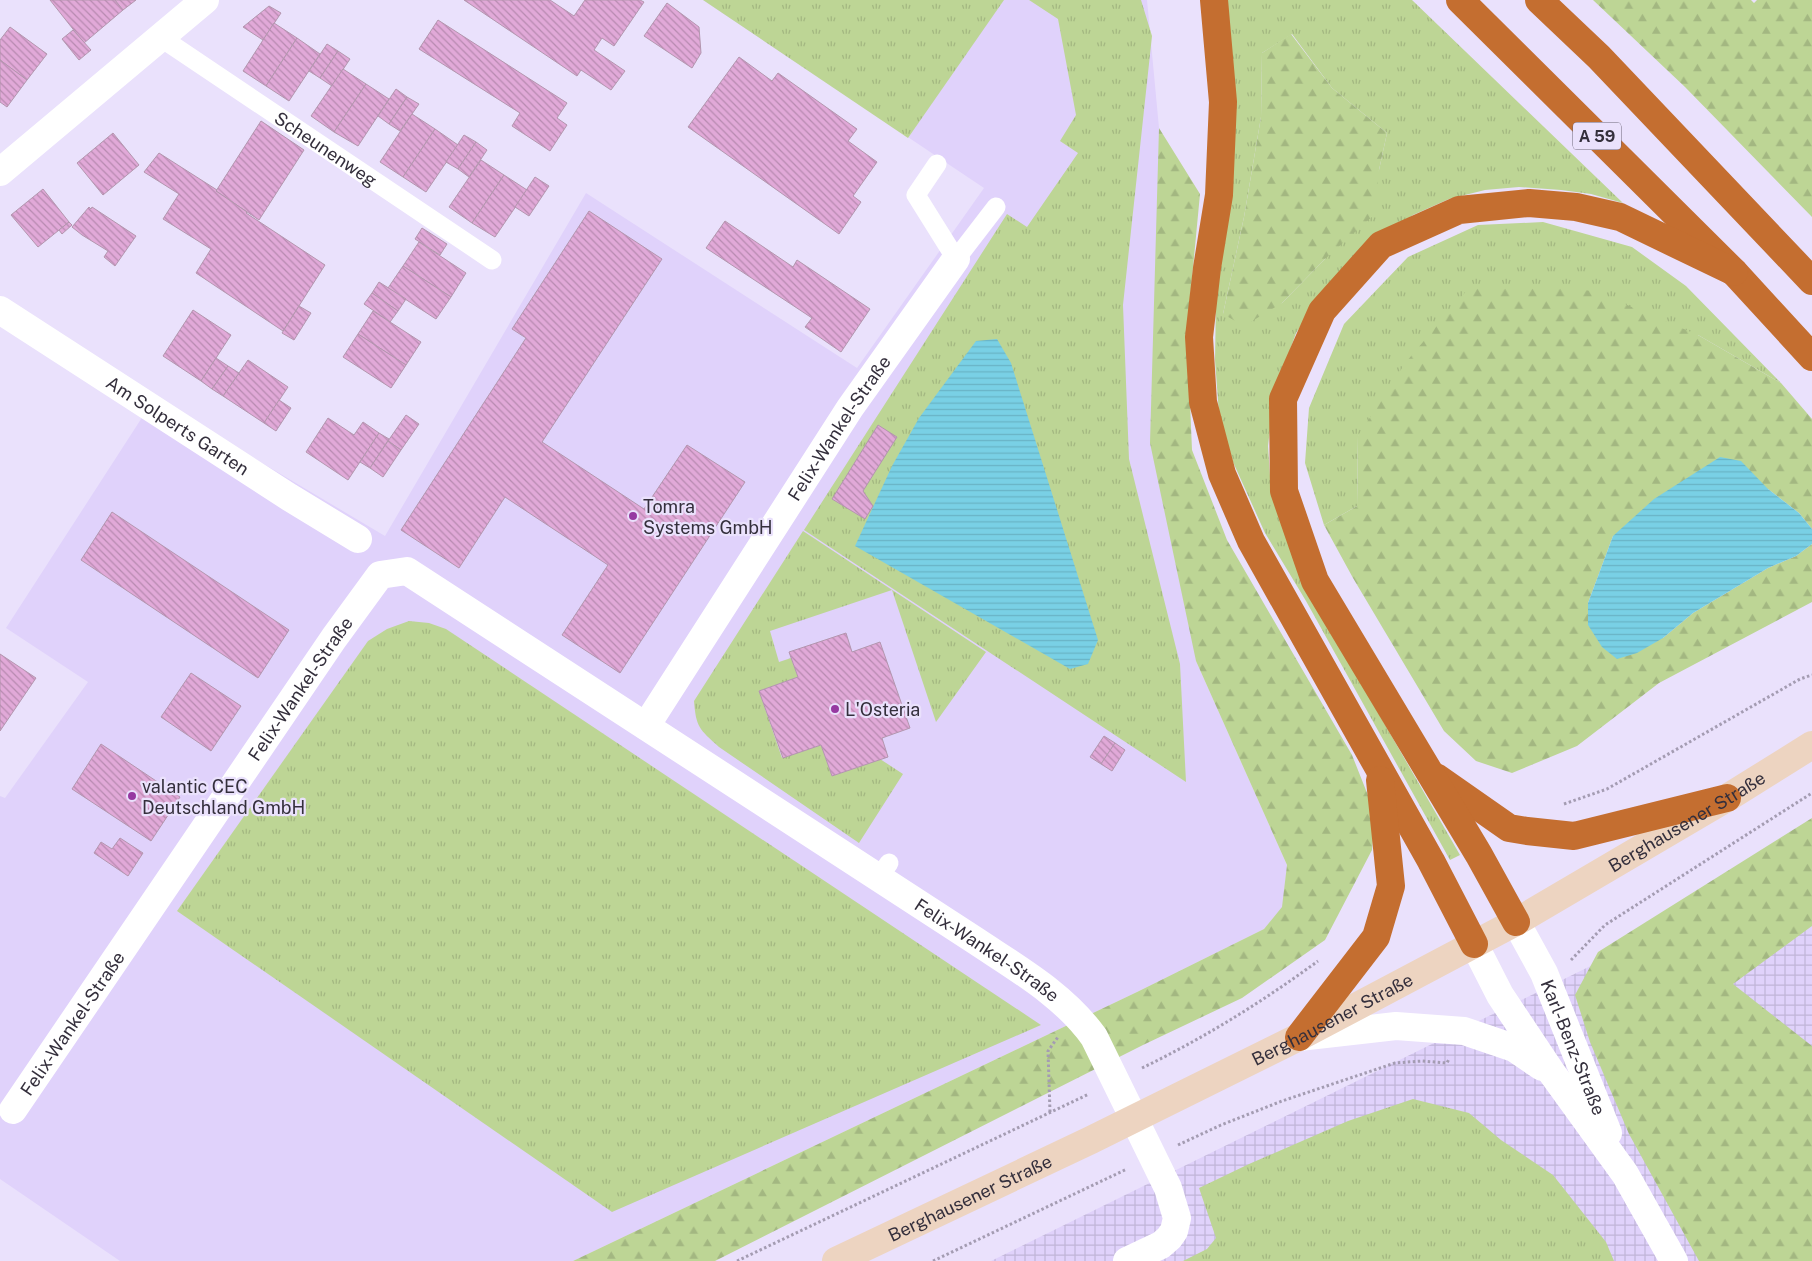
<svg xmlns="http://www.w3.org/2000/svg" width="1812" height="1261" viewBox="0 0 1812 1261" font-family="'Public Sans',sans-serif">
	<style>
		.built { fill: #e0d2fb }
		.industrial { fill: url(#industrial-grid) }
		.grass { fill: url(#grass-tufts); fill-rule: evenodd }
		.forest { fill: url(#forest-firs) }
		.water { fill: url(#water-rules) }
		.building { fill: url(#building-back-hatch); stroke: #b396ae }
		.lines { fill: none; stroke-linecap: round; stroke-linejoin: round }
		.path { stroke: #a49cb2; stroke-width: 3; stroke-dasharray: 2.5 2.5; stroke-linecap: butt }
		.lane { stroke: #fff; stroke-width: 19 }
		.street { stroke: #fff; stroke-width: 28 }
		.secondary { stroke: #edd4c1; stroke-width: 28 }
		.highway { stroke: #c46e30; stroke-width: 28 }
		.poi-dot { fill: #9638a1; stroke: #eae1fc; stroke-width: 2 }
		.labels { text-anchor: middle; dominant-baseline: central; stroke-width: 4.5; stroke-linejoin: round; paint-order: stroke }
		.shield { fill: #eae1fc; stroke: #6b6476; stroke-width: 1 }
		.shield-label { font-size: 16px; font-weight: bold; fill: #342f3c }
		.street-label { font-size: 18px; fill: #342f3c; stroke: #eae1fc }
		.poi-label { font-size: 18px; fill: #342f3c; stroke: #eae1fc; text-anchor: start }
	</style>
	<defs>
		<pattern id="industrial-grid" width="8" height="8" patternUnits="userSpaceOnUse" patternTransform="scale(1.25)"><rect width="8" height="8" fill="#e0d2fb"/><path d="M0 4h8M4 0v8" fill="none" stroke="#c1b5d8"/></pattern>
		<pattern id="grass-tufts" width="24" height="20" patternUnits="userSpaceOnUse" patternTransform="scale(1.25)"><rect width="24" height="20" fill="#bdd595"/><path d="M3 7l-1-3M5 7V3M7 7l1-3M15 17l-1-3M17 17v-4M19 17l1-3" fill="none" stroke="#a3b781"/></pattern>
		<pattern id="forest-firs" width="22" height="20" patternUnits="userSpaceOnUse" patternTransform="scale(1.25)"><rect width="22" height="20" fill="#bdd595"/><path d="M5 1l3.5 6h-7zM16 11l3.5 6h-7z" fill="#a3b781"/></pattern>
		<pattern id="water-rules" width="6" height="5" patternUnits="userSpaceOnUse" patternTransform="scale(1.25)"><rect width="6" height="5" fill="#79d0e5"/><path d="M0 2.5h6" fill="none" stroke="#69b3c5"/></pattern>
		<pattern id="building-back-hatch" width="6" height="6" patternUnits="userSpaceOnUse" patternTransform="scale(1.25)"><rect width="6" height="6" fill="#e1a9d8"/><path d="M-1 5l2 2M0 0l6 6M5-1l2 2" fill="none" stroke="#b78ab0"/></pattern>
	</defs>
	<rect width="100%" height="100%" fill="#eae1fc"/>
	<polygon class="built" points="703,0 1147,0 1159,128 1196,661 1287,865 1283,907 1264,929 1137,992 573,1261 120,1261 0,1179 0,796 5,798 88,682 6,628 154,399 385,536 586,193 857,368 984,188"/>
	<polygon class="industrial" points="1812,846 1812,1261 991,1261 1751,887"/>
	<g class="grass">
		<polygon points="703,0 1004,0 908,138"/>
		<polygon points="1029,0 1141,0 1152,36 1123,305 1129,459 1180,664 1186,782 804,530 1007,214 1027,227 1078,153 1060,141 1076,115 1058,19"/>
		<path d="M1221 0H1412L1623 203 1591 194 1561 190 1519 187 1485 190 1449 199 1413 215 1373 243 1316 303 1296 333 1274 395 1268 446 1271 491 1300 577 1460 855 1450 860 1306 601 1265 533 1233 462 1219 414 1215 360ZM1292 34 1332 88 1387 133 1379 170 1325 259 1282 303 1223 314 1244 217 1261 117 1262 53Z"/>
		<polygon points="1543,222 1632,247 1686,286 1781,383 1698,335 1358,436 1357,506 1324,525 1305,463 1309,408 1344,324 1408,257 1478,225"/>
		<path d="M803 531 986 652 936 722 892 590 770 631 779 662 791 658 798 677 759 691 782 758 821 745 832 776 880 759 903 774 859 843 719 747C699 729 696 727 694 701Z"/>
		<polygon points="409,621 429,623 446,629 1041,1025 612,1212 177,911 368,641 387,629"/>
		<polygon points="1413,1099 1469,1113 1501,1140 1553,1175 1606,1242 1614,1261 1183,1261 1207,1249 1216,1238 1199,1188 1249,1164 1348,1121"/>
	</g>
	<g class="forest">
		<polygon points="1593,0 1751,0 1754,3 1757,0 1812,0 1812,217 1685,87"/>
		<polygon points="1291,34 1332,88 1387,133 1379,170 1374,215 1325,259 1282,303 1244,326 1223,314 1244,217 1261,117 1262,53"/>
		<polygon points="1159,128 1200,194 1187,331 1192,450 1227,540 1352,755 1375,813 1372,850 1325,940 1242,998 1143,1045 715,1261 573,1261 1137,992 1264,929 1282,907 1287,865 1196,661 1150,443"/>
		<polygon points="1524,285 1594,291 1698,335 1781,383 1812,419 1812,529 1799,513 1768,489 1613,536 1588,603 1663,638 1693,613 1768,568 1796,556 1812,544 1812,602 1659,683 1577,746 1512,773 1476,761 1444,731 1353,578 1324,525 1357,506 1358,436 1406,362 1468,289"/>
		<polygon points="1812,818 1812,926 1733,984 1812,1046 1812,1261 1699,1261 1629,1134 1590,1042 1575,995 1598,952"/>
	</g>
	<g class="water">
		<polygon points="997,339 1011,363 1098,640 1088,664 1070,669 855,546 892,466 919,418 976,341"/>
		<polygon points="1720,457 1741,461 1768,489 1799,513 1812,529 1812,544 1796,556 1768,568 1693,613 1663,638 1637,653 1617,659 1602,647 1588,625 1588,603 1613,536 1654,499"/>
	</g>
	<g class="building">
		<polygon points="50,0 115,0 123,10 84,43"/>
		<polygon points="115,0 136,0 123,10"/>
		<polygon points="464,0 550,0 574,16 585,0 640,0 644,2 614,46 602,38 594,50 625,71 611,90 581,70 577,76"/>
		<polygon points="667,3 699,27 701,53 692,68 644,36"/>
		<polygon points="269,6 281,13 263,40 243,27"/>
		<polygon points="438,20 567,103 557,118 567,125 550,151 512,126 520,113 419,49"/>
		<polygon points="274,23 297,38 266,86 243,71"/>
		<polygon points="10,27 47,54 27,80 0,60 0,40"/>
		<polygon points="73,30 91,50 79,60 62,39"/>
		<polygon points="297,38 320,54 289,101 266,86"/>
		<polygon points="327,44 338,51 320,78 309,71"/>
		<polygon points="338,51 350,59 332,86 320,78"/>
		<polygon points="739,57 772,81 778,73 857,129 848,141 877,162 853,196 861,202 839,234 688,127"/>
		<polygon points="0,60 27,80 7,107 0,102"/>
		<polygon points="343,69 366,84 334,132 311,116"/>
		<polygon points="366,84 389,99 358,146 334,132"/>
		<polygon points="396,89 407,97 389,124 378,116"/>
		<polygon points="407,97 419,104 400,131 389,124"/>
		<polygon points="412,114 435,129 403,177 380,162"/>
		<polygon points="261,121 304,150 259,220 216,191"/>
		<polygon points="435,129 458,145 426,192 403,177"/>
		<polygon points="113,133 139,165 103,195 77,163"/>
		<polygon points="464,135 476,142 458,169 446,162"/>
		<polygon points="476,142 487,150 469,177 458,169"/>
		<polygon points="159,153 217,190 216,191 247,212 246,213 325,265 283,331 196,273 211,249 163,219 179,194 144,172"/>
		<polygon points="481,160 504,175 472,223 449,207"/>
		<polygon points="504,175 527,190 495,237 472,223"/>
		<polygon points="535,177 549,186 529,216 515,207"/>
		<polygon points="43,189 69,222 38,247 11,215"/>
		<polygon points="89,207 91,209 92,207 136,236 115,266 104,257 108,251 82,235 72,227"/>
		<polygon points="589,211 662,259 542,442 644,509 687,445 745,482 620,673 562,635 608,565 505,497 459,568 401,530 526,338 512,329"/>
		<polygon points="725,221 793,267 797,260 870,309 841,352 805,327 812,318 706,248"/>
		<polygon points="69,222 72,225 62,234 59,230"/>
		<polygon points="422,228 447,244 440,255 415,239"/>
		<polygon points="419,242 466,273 451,297 403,266"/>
		<polygon points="403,266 451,297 436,319 388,288"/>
		<polygon points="379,282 406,299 398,311 372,293"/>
		<polygon points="372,293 398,311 390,322 364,304"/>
		<polygon points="299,306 311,313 294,340 282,333"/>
		<polygon points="193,310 231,335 201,381 163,356"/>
		<polygon points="373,311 421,342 406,365 358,334"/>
		<polygon points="358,334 406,365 391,388 343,357"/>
		<polygon points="216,358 228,366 212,389 201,381"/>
		<polygon points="248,360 288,387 264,423 223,396"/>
		<polygon points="228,366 239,373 223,396 212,389"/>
		<polygon points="279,400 291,408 276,431 264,423"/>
		<polygon points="406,415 419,424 401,450 388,441"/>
		<polygon points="328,418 354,435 363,422 379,433 348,480 306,452"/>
		<polygon points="878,425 897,437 863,491 873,506 865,519 832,499"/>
		<polygon points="379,433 389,439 370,468 360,462"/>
		<polygon points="388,441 401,450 383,477 370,468"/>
		<polygon points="112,512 289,630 258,678 81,560"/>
		<polygon points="846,633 852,652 880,642 910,728 882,738 888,757 832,776 821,745 783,758 759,691 798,677 789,652"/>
		<polygon points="0,654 36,678 0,731"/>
		<polygon points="191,673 241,706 211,751 161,717"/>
		<polygon points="1104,736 1115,743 1101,764 1090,757"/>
		<polygon points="1115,743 1125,750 1112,771 1101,764"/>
		<polygon points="101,744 180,797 151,841 72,789"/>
		<polygon points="120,838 143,853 128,876 94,853 101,842 112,849"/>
	</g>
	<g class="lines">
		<g class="path">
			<polyline points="1564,804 1607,789 1800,679 1812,675"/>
			<polyline points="1571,960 1605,925 1812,793"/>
			<path d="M1142 1068C1204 1038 1262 1002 1318 961"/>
			<polyline points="1050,1112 1048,1051 1058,1037"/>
			<polyline points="1178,1145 1221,1125 1282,1101 1395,1063 1422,1061 1447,1063 1449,1059"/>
			<polyline points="737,1261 1089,1094"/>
			<polyline points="933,1261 1127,1169"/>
		</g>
		<g class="lane">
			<path id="s1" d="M160 37 492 260"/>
			<polyline points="937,164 916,195 956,259 996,207"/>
			<polyline points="879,877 889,863"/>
		</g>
		<g class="street">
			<polyline points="0,172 205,0"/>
			<path id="s2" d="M0 310 289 497 358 539"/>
			<path id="s3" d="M646 726 850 408 956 259"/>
			<path id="s4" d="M1516 922 1544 973 1608 1133"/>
			<polyline points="1474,944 1500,995 1552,1073 1625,1174 1674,1261"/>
			<polyline points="1299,1037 1396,1026 1464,1031 1514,1048 1542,1067"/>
			<path id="s5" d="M13 1110 334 638 380 575 407 571 976 941C1018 969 1064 995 1094 1037L1168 1188 1177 1218 1174 1231 1169 1238 1161 1245 1127 1261"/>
		</g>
		<path class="secondary" id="s6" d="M836 1261 1091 1140 1299 1037 1516 922 1727 798 1812 745"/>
		<g class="highway">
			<polyline points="1214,0 1223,102 1219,195 1207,268 1199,337 1203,402 1222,474 1251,541 1431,861 1474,944"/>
			<polyline points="1460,0 1734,272 1812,357"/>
			<polyline points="1539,0 1599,57 1812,281"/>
			<polyline points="1436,777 1509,828 1527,831 1574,836 1727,798"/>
			<polyline points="1516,922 1479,855 1315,581 1284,491 1283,399 1322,311 1381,245 1459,210 1529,203 1576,207 1620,217 1734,272"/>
			<polyline points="1299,1037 1376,937 1391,886 1380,780"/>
		</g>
	</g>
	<g class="poi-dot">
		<circle cx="633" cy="516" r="5"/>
		<circle cx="835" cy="709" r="5"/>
		<circle cx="132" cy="796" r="5"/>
	</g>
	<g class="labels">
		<rect class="shield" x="1573" y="122.5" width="48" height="27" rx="4"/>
		<g class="shield-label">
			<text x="1597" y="136">A 59</text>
		</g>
		<g class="street-label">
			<text stroke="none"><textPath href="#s1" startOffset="200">Scheunenweg</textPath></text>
			<text stroke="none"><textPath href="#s2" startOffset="212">Am Solperts Garten</textPath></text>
			<text stroke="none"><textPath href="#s3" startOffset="355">Felix-Wankel-Straße</textPath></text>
			<text stroke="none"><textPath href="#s5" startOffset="510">Felix-Wankel-Straße</textPath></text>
			<text stroke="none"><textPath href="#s6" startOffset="958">Berghausener Straße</textPath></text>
			<text stroke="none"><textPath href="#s5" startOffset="1369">Felix-Wankel-Straße</textPath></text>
			<text stroke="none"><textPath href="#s6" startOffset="552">Berghausener Straße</textPath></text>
			<text stroke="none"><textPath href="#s5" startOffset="105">Felix-Wankel-Straße</textPath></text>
			<text stroke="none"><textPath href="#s4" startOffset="138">Karl-Benz-Straße</textPath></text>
			<text stroke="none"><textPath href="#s6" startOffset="148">Berghausener Straße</textPath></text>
		</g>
		<g class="poi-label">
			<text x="643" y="506">Tomra<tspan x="643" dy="21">Systems GmbH</tspan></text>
			<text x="845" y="709">L'Osteria</text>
			<text x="142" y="786">valantic CEC<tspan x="142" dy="21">Deutschland GmbH</tspan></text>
		</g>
	</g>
</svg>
